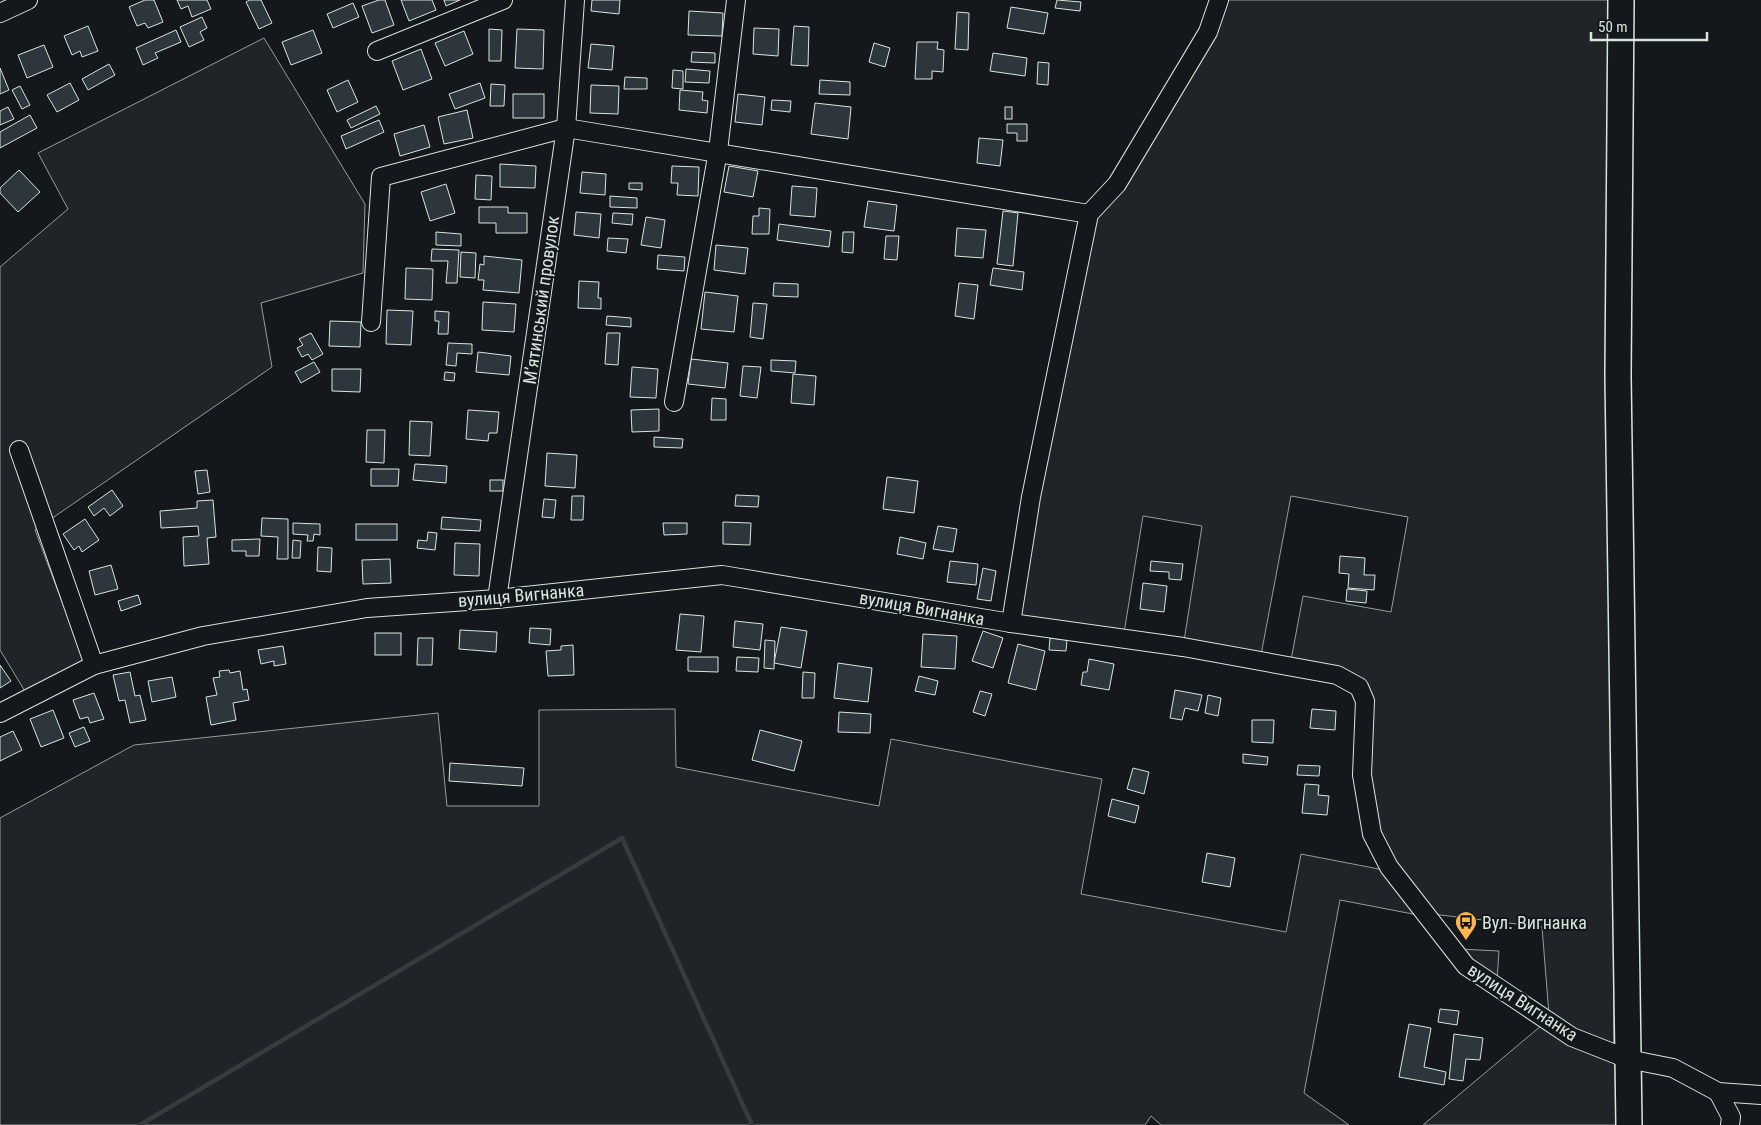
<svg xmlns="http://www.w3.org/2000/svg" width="1761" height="1125" viewBox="0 0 1761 1125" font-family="'Roboto Condensed',sans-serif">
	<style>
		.green { fill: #202428; stroke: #939e99 }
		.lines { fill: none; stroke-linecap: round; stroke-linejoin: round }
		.stream { stroke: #363b3e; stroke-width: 4.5 }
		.building { fill: #2c363c; stroke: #d8e6dc }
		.minor-casing { stroke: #d8e6dc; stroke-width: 20 }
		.highway-casing { stroke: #d8e6dc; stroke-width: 28 }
		.minor { stroke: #14181c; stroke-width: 18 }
		.highway { stroke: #14181c; stroke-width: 25 }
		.labels { text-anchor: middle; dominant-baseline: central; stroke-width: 4; stroke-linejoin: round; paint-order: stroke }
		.street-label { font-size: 18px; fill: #d8e6dc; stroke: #14181c }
		.poi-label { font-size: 18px; fill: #d8e6dc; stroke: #14181c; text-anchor: start }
	</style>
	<rect width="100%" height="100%" fill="#14181c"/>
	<g class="green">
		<polygon points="1225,0 1608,0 1605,376 1612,718 1614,1047 1575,1032 1549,1015 1542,927 1432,914 1394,864 1378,833 1368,775 1371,700 1291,660 1303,596 1391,612 1408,517 1291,496 1261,655 1184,641 1202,526 1143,516 1124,633 1018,618 1036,498 1094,216"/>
		<polygon points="264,38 365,204 363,273 261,303 272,367 35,530 84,660 26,693 0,650 0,267 68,209 38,153"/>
		<polygon points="675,709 676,767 879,806 891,739 1102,779 1081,894 1286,932 1301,854 1384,870 1418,915 1340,900 1304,1093 1349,1125 1161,1125 1151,1116 1145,1125 0,1125 0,818 134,745 438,713 447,806 539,806 539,710"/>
		<polygon points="1459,949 1499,951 1497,980 1471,961"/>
		<polygon points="1542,1025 1615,1060 1616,1125 1423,1125"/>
	</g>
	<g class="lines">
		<polyline class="stream" points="140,1125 622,838 752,1125"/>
	</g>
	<g class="building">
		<polygon points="145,0 154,0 163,22 148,28 145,23 137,26 129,7"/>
		<polygon points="177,0 207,0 211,9 192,17 188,6 181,9"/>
		<polygon points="250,0 261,0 272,23 259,29 246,2"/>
		<polygon points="379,0 385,0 394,25 372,33 362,6"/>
		<polygon points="401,0 432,0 436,10 409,21"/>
		<polygon points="444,0 460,0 446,6"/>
		<polygon points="592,0 620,0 619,14 591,11"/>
		<polygon points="1057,0 1081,2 1080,11 1055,8"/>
		<polygon points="353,3 359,17 333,28 327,14"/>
		<polygon points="1011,7 1048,13 1044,34 1007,28"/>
		<polygon points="689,11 723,13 722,36 688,35"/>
		<polygon points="957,12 969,13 968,50 955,49"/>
		<polygon points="202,17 207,28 200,32 204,40 189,47 180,27"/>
		<polygon points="88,26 98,51 82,57 80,51 72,55 64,36"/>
		<polygon points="794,26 809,27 808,66 791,65"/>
		<polygon points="754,28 779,29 778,56 753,54"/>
		<polygon points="489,29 502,30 501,61 489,61"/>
		<polygon points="517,29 544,30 543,69 515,68"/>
		<polygon points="176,30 181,42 155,53 158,58 143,65 136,48"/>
		<polygon points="313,30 322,53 291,65 282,42"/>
		<polygon points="464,31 473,54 445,66 435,43"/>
		<polygon points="917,42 938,42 937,49 944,50 943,72 932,71 932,79 915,79"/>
		<polygon points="874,43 890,48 885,67 869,62"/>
		<polygon points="591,44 614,46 612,70 588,68"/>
		<polygon points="44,45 53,67 27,78 18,55"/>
		<polygon points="421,49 432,79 403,90 392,61"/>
		<polygon points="692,52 715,53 715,63 691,62"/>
		<polygon points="993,53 1027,58 1025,76 990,71"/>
		<polygon points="1038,62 1049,63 1048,85 1037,84"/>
		<polygon points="109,64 115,75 88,90 82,79"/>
		<polygon points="0,68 9,90 0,94"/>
		<polygon points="686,69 710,71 709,83 685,82"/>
		<polygon points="673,70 683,71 683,89 672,88"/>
		<polygon points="625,77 647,78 647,89 624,89"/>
		<polygon points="348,80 358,102 337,112 327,90"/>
		<polygon points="820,80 850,82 850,95 819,94"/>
		<polygon points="70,83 79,100 57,112 47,95"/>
		<polygon points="480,83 485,98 455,109 449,94"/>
		<polygon points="491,84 505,85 504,106 490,106"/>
		<polygon points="591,85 619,86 618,114 590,113"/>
		<polygon points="20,86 30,105 22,109 12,90"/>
		<polygon points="680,90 703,92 702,100 708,101 707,113 679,110"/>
		<rect x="513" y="94" width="31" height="24"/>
		<polygon points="738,94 765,97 762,125 735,122"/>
		<polygon points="772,100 791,101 790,112 771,110"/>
		<polygon points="815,103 851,107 848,139 811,134"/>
		<polygon points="376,106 380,114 351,128 347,120"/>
		<polygon points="8,107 14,119 0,125 0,111"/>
		<rect x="1005" y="107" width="7" height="12"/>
		<polygon points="467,110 473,138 444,144 438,117"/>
		<polygon points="30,115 37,128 0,148 0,132"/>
		<polygon points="379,120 384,132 346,149 341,136"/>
		<polygon points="1007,124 1027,124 1027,141 1017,141 1017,133 1007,133"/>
		<polygon points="424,125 430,147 400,156 394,134"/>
		<polygon points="979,138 1003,140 1000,166 977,163"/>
		<polygon points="500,164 536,166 535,188 500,187"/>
		<polygon points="672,166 699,167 698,196 677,195 678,183 671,183"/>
		<polygon points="729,166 758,171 753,197 724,192"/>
		<polygon points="19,170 40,192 18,212 0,193 0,188"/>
		<polygon points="582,172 606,174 605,195 580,193"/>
		<polygon points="476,175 492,176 491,200 475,199"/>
		<polygon points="629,183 642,183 642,190 629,189"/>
		<polygon points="446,184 455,213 430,221 421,192"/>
		<polygon points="792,186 817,188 815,217 790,215"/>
		<polygon points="610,196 637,198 637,208 610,207"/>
		<polygon points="868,201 897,205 894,231 864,227"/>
		<polygon points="479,207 508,207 508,213 527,213 527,233 496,233 496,223 479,223"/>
		<polygon points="759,208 770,209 769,234 752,234 753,216 759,216"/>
		<polygon points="1003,211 1018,213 1013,266 997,264"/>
		<polygon points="576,212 601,214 599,238 574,235"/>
		<polygon points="613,213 633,214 632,225 612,223"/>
		<polygon points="646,217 665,220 661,248 641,245"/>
		<polygon points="779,224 831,231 829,247 777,240"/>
		<polygon points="957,228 986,230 983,258 955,256"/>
		<polygon points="436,232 461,234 461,246 436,245"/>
		<polygon points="843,232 854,232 853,253 842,252"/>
		<polygon points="886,236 899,236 897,260 884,259"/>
		<polygon points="608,238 628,239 626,253 607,251"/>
		<polygon points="716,245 748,248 745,274 714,270"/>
		<polygon points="432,249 459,250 457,283 446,283 448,261 431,261"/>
		<polygon points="461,252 476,253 475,278 460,277"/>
		<polygon points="658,255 685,257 684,271 657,269"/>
		<polygon points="484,256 522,260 519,293 483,290 484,280 478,280 480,264 484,265"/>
		<polygon points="406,268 433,269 432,300 405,299"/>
		<polygon points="993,268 1024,272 1022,290 990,285"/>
		<polygon points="579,281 599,282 598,298 601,298 601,309 578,308"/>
		<polygon points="774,283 798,284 798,297 773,296"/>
		<polygon points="959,283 978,285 974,319 955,316"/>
		<polygon points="705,292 738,296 734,332 701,329"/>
		<polygon points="483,302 516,304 514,332 482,330"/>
		<polygon points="753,303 767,304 763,339 750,337"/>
		<polygon points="387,310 413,311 411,345 386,344"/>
		<polygon points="435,311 449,312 448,334 438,334 439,321 435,321"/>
		<polygon points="607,316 631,318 631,327 606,325"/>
		<polygon points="330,321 361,322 360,347 329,346"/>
		<polygon points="311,333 323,354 312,360 308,354 302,357 297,348 303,345 299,339"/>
		<polygon points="607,333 620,333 618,365 605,364"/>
		<polygon points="448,343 472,344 472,354 457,353 456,366 446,365"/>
		<polygon points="478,352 511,356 509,375 476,372"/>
		<polygon points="691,359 728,363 725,388 688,384"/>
		<polygon points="771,360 796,361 795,373 771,371"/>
		<polygon points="314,362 320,372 301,383 295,372"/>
		<polygon points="743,366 761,367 757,398 740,396"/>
		<polygon points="632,367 658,369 656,398 630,397"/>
		<polygon points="332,369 361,369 360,392 332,391"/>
		<polygon points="445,372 455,373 454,381 444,380"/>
		<polygon points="793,374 816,376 814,405 791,403"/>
		<polygon points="712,398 726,399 726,420 711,420"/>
		<polygon points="659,409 659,431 632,432 631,410"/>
		<polygon points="468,410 499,412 497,433 489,433 488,441 466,439"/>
		<polygon points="410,421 432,422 430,456 409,455"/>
		<polygon points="367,430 385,430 384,463 366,462"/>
		<polygon points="654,437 683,439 682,448 654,447"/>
		<polygon points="547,453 577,455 575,488 545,486"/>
		<polygon points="415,464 447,466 446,483 413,480"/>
		<polygon points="371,469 399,469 398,486 371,486"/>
		<polygon points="207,470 210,492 198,494 195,471"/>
		<polygon points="887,477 918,481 914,513 883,509"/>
		<rect x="490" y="480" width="13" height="11"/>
		<polygon points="112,490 123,506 110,516 104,508 94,516 88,507"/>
		<polygon points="736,495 759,496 758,507 735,506"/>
		<polygon points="572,496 584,496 583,520 571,520"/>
		<polygon points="544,499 556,500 554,518 542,517"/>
		<polygon points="213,500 216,537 207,538 209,564 184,566 183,537 199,536 198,526 161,528 160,511 197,508 197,501"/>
		<polygon points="442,517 481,520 480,531 441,529"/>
		<polygon points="262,518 288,519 288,559 277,559 278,537 261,536"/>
		<polygon points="85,519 99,540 82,552 79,546 74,550 63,534"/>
		<polygon points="723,522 751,523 750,545 723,544"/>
		<polygon points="293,523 320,524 320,535 314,534 313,541 307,541 308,535 293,534"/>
		<polygon points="663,523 687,523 687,534 664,535"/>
		<rect x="356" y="524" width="41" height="16"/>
		<polygon points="938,526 957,529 953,552 933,549"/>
		<polygon points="428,532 437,533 435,550 417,548 418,540 427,541"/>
		<polygon points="900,537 926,543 923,559 897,554"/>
		<polygon points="260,539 259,556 246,556 246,551 232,551 232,540"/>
		<polygon points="293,540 301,541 300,558 292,558"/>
		<polygon points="455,543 480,544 479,576 454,575"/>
		<polygon points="318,547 332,548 331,572 317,571"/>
		<polygon points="1340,556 1365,558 1364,575 1375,575 1374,590 1348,588 1349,574 1339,573"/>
		<polygon points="390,559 391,583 363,584 362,560"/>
		<polygon points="950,561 978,564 976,585 947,582"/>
		<polygon points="1151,561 1183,564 1181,580 1169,579 1169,572 1150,571"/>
		<polygon points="111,565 118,589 95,595 89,571"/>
		<polygon points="983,568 996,571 991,601 977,599"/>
		<polygon points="1143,583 1167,586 1164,612 1140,609"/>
		<polygon points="1347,589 1367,591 1366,603 1346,601"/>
		<polygon points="138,595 141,604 121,611 118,601"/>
		<polygon points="680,614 704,616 701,652 676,650"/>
		<polygon points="735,621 763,624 760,650 733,647"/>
		<polygon points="781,627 807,631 801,668 774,663"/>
		<polygon points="530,628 551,629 550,645 529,643"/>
		<polygon points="460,630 497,632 496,652 459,649"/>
		<polygon points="983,631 1003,638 993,668 972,661"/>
		<rect x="375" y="633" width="26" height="22"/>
		<polygon points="923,634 957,636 955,669 921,667"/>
		<polygon points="418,638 433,638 432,665 417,665"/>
		<polygon points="1050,638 1067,640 1066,651 1049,650"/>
		<polygon points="765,640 775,641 774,669 764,668"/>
		<polygon points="1018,644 1045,651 1036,690 1008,683"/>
		<polygon points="573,645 574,675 548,676 546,651 561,650 561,646"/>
		<polygon points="283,646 286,664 274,666 274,661 261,664 258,650"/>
		<polygon points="688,657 718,657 718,672 688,671"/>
		<polygon points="737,657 759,658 758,672 736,671"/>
		<polygon points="1089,659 1114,664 1109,690 1081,685 1083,672 1087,672"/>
		<polygon points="838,663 872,668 868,702 834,698"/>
		<polygon points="0,665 11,681 0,688"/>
		<polygon points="229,670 230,673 240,671 243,690 247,689 249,700 233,703 236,720 211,725 206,697 217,695 213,678 220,677 219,671"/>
		<polygon points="130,672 135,696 140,695 146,720 130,723 125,700 119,701 113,675"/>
		<polygon points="803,672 815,673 814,698 802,698"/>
		<polygon points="919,676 938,681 935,695 915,691"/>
		<polygon points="172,677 176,697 152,702 148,681"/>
		<polygon points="1175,690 1202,695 1198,711 1185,708 1182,720 1170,718"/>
		<polygon points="980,691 992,694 985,716 973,712"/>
		<polygon points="94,693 104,719 90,723 88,717 80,719 73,700"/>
		<polygon points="1208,695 1221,698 1218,716 1205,713"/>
		<polygon points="1312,709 1336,711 1335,730 1310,728"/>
		<polygon points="53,710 64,738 41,747 30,719"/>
		<polygon points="839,712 871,714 870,733 838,732"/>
		<polygon points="1252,720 1274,720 1273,743 1252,742"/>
		<polygon points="84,727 90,741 75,747 69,733"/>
		<polygon points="760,730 802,741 794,771 752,760"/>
		<polygon points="13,731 22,750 0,761 0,737"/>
		<polygon points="1243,754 1268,757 1267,765 1243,763"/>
		<polygon points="450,763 524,768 522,786 449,781"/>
		<polygon points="1298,765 1320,766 1319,776 1297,775"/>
		<polygon points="1133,768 1149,772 1144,794 1127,789"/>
		<polygon points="1305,784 1319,785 1318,795 1329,796 1327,815 1302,813"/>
		<polygon points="1112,799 1139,806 1135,823 1108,816"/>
		<polygon points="1207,853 1235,858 1230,887 1202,882"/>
		<polygon points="1440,1009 1459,1011 1457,1025 1438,1022"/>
		<polygon points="1409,1024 1431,1028 1424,1067 1446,1072 1444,1085 1399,1077"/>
		<polygon points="1454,1034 1483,1038 1480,1060 1466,1059 1463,1081 1449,1079"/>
	</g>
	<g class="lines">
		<g class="minor-casing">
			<g id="minor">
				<polyline points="0,13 28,0"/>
				<polyline points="377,51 503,0"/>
				<polyline points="371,322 381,177 566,128 1089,214"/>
				<polyline points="674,402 718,151 736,0"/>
				<polyline points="19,450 94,665"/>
				<polyline points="497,599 566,128 575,0"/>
				<polyline points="1011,623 1031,497 1089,214 1117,184 1208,32 1219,0"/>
				<polyline points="0,713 94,665 203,636 367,608 497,599 722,575 1011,623 1183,647 1337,675 1359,687 1365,701 1362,775 1372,834 1389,867 1466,966 1572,1037 1628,1059 1673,1068 1718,1092 1761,1095"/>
				<polyline points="1718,1092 1731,1117 1730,1125"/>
			</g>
		</g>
		<g class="highway-casing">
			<polyline id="highway" points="1621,0 1618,376 1629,1125"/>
		</g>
		<use href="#minor" class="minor"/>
		<use href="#highway" class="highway"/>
	</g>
	<defs>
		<g id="bus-pin" transform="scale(1.125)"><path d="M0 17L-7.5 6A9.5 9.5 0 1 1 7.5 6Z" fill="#ffb74d" stroke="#14181c"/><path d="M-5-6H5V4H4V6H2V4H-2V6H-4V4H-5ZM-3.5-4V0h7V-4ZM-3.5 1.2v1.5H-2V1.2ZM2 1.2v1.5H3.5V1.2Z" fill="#111"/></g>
	</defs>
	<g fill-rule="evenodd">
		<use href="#bus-pin" x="1466" y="922"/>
	</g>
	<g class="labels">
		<g class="street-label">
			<text transform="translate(541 300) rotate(-82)">Мʼятинський провулок</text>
			<text transform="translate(521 595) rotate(-5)">вулиця Вигнанка</text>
			<text transform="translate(922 608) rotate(10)">вулиця Вигнанка</text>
			<text transform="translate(1523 1002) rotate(33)">вулиця Вигнанка</text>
		</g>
		<g class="poi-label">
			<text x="1482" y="922">Вул. Вигнанка</text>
		</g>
	</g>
	<path d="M1591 32v8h116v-8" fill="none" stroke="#d8e6dc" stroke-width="2.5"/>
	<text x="1598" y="32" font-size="15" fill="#d8e6dc" stroke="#14181c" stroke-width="4" paint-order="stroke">50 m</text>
</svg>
